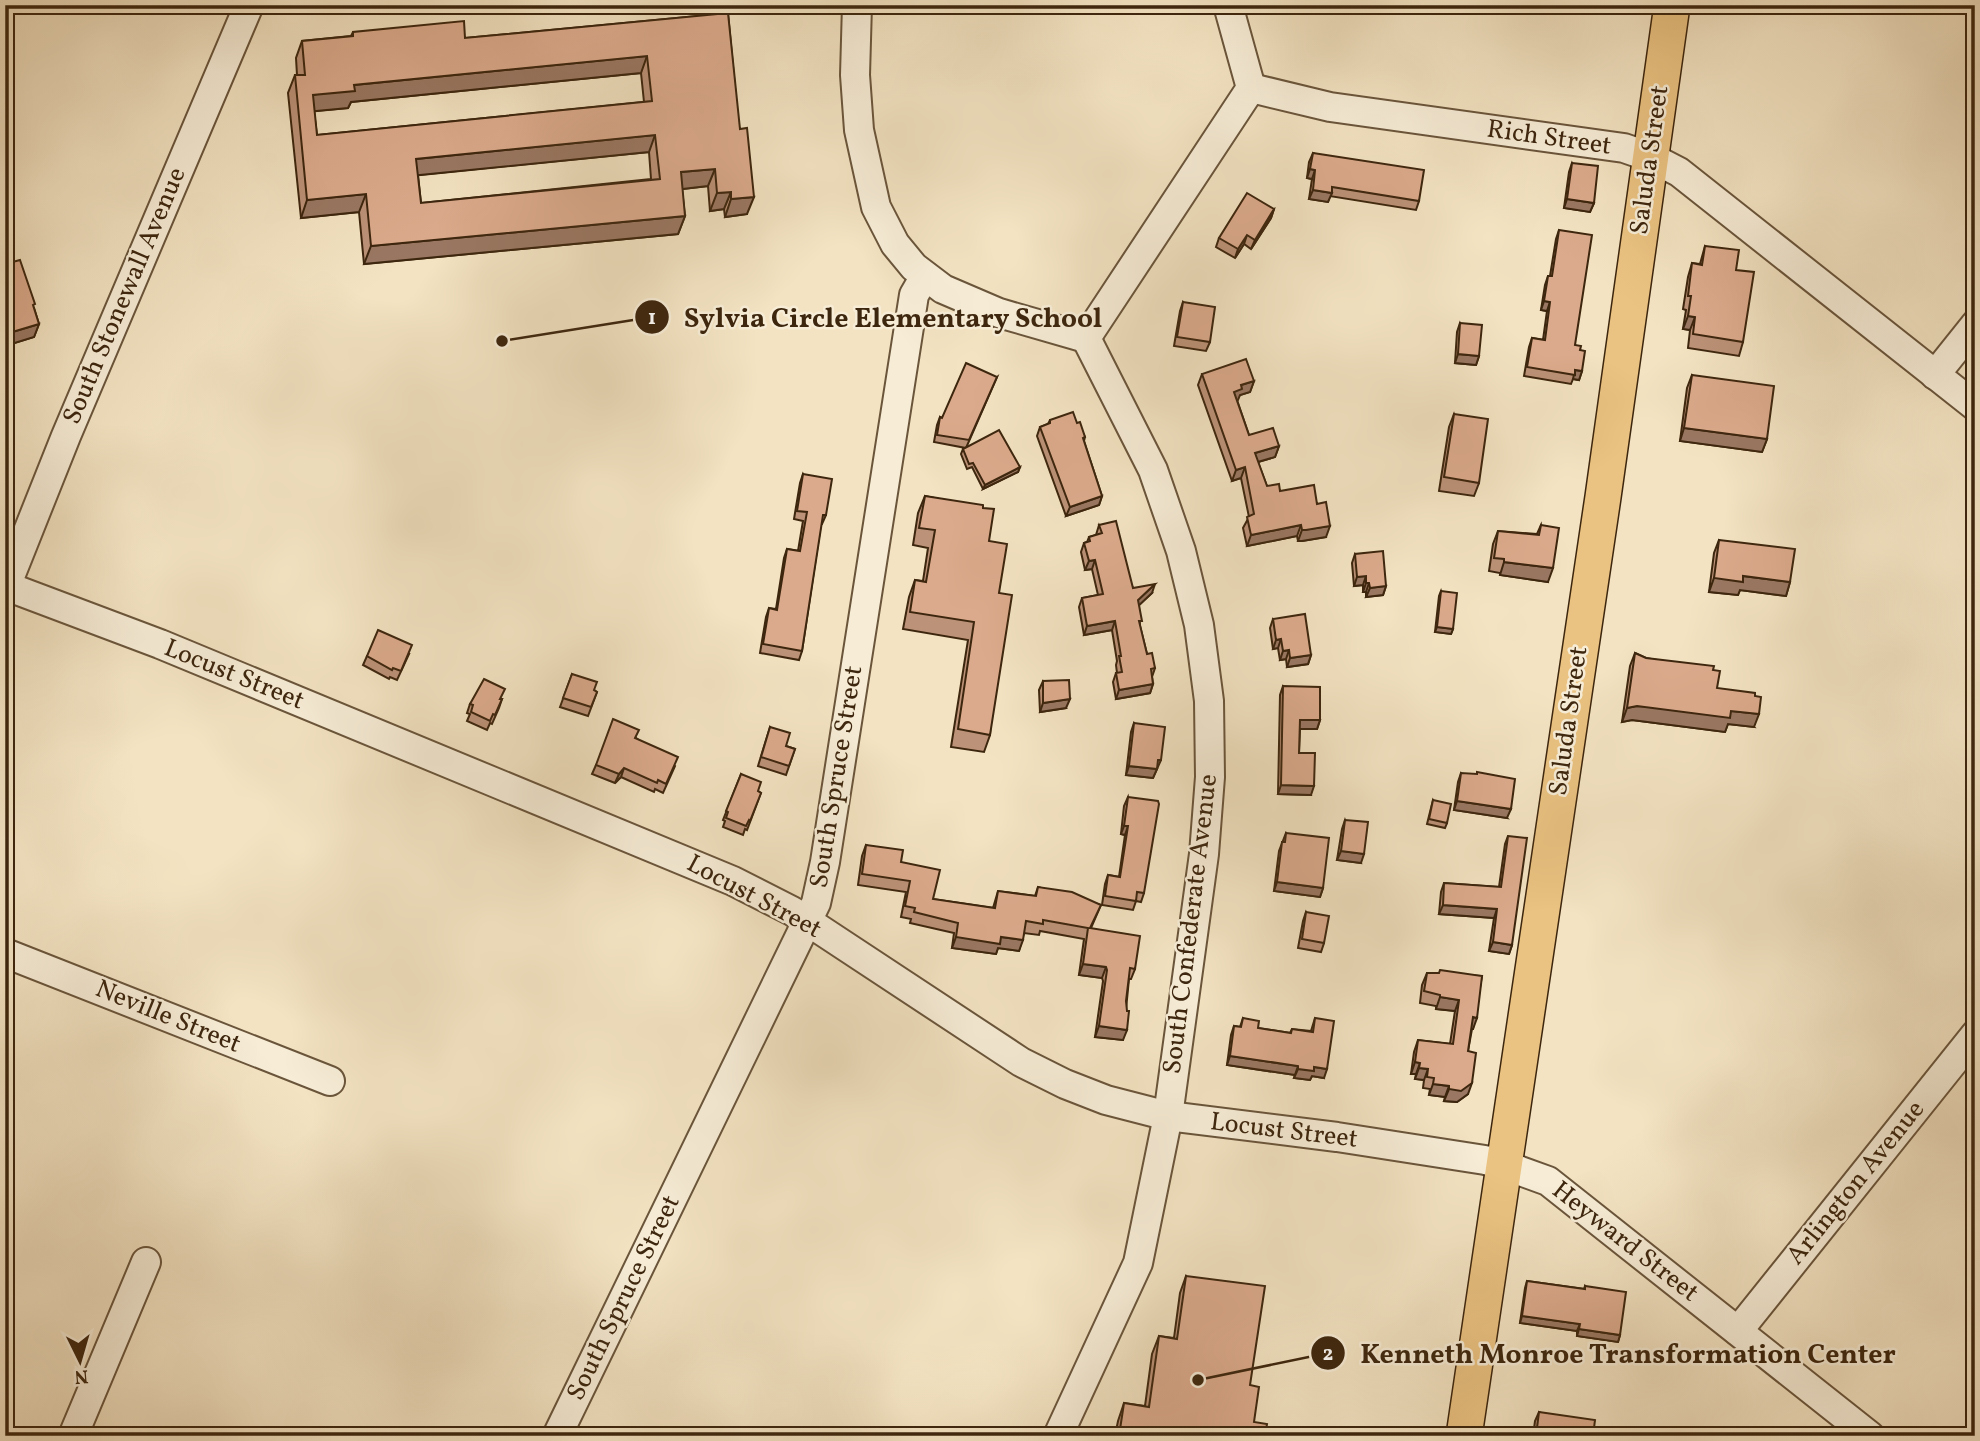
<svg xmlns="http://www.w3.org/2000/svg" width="1980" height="1441" viewBox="0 0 1980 1441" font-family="Vollkorn,serif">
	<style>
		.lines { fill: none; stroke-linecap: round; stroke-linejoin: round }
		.minor-casing { stroke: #6a553b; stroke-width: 32 }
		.major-casing { stroke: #3d260e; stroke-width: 38 }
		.minor { stroke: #f7edd7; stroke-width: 28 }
		.major { stroke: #eac281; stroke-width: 35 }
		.wall { fill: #bc9278; stroke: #3d260e; stroke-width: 2; fill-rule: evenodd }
		.shaded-wall { fill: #997762; stroke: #3d260e; stroke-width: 2 }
		.building { fill: #dbaa8c; stroke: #3d260e; stroke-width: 2; fill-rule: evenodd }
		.labels { text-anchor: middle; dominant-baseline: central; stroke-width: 5; stroke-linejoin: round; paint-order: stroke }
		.street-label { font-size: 26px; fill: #3d260e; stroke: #f7edd7 }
		.leader { fill: none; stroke: #3d260e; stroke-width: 2.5 }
		.callout-dot { fill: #3d260e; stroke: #f7edd7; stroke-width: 2.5 }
		.mark-label { font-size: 21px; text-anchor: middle; font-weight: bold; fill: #fff }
		.callout-label { font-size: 28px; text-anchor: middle; font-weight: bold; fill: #3d260e; stroke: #f7edd7; stroke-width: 5; stroke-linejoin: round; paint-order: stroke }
	</style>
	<rect width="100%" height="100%" fill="#f3e3c2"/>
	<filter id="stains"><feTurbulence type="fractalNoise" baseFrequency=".00286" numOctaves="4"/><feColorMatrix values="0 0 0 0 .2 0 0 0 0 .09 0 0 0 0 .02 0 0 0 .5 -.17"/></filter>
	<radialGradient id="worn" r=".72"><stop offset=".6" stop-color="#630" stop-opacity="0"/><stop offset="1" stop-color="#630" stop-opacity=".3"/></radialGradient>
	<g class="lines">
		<g class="minor-casing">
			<g id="minor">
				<polyline points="857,5 855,75 859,130 876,207 895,244 914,267 943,289 999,313 1086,338"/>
				<polyline points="1251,88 1330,107 1624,148 1650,157 1679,172 1975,406"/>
				<polyline points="1086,338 1251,88 1228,5"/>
				<polyline points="1935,375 1975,325"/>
				<polyline points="6,586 160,644 733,881 792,911 1021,1062 1065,1084 1106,1100 1168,1116 1337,1137 1485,1160 1504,1165 1548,1181 1870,1436"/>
				<polyline points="5,589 66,436 249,5"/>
				<polyline points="5,953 330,1081"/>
				<polyline points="1738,1331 1975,1035"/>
				<polyline points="73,1436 146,1262"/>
				<polyline points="557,1436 816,903 825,862 914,295 925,276"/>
				<polyline points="1058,1436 1138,1263 1168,1116 1204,854 1210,777 1209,701 1199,625 1181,551 1153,470 1086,338"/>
			</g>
		</g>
		<g class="major-casing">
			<polyline id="major" points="1464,1436 1603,497 1672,5"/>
		</g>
		<use href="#minor" class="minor"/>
		<use href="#major" class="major"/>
	</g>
	<g class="wall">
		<path d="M728 13 747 214 725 217 724 209 710 211 708 186 682 189 685 216 678 234 364 264 359 212 301 218 288 93 295 75H297L296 58 302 41 351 36 353 32 465 38ZM641 73 644 102 317 135 314 111 348 108 351 102ZM649 152 651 179 421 203 418 175Z"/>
		<polygon points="1313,153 1419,201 1416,210 1330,196 1328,202 1309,199 1312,179 1307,178 1309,162"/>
		<polygon points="1572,163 1594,203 1590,212 1564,208 1569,172"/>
		<polygon points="1274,209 1271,218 1251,249 1244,244 1235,258 1216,247 1219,238"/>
		<polygon points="1559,230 1575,345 1580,350 1582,371 1579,380 1573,379 1571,384 1524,376 1529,347 1532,338 1543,340 1547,311 1541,310 1545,285 1548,276 1550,276 1556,239"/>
		<polygon points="1705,246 1736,270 1743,342 1739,356 1688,348 1690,330 1683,329 1686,310 1683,309 1688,277 1692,263 1700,264"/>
		<polygon points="5,264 34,308 39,324 34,337 5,346"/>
		<polygon points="1183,302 1210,342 1206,351 1174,346 1180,311"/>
		<polygon points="1460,323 1479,356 1476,365 1455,363 1457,332"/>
		<polygon points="1202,374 1254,381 1250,392 1240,395 1237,400 1249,435 1279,446 1275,457 1258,462 1267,486 1317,504 1326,537 1302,541 1298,541 1297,536 1247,546 1243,528 1249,517 1241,478 1232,481 1198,385"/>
		<polygon points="1692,375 1767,439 1762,452 1680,441 1687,388"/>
		<polygon points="997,377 966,448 934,442 937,425 940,417 942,418"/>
		<polygon points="1454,414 1479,483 1474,496 1439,491 1449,427"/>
		<polygon points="1050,420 1077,423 1085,437 1084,441 1102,496 1099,505 1066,516 1037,436 1040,427 1048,424"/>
		<polygon points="963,449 1020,467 1018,472 983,489 972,467 967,469 961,454"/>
		<polygon points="803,474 826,515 822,524 821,524 802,651 799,660 760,653 766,617 769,608 776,609 784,558 787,549 798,551 803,521 794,519 800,483"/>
		<polygon points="925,496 983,508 999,593 990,735 984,752 951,747 968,640 903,629 909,597 915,580 923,581 928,548 913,545 918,513"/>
		<polygon points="1099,525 1133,588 1152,593 1139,605 1140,626 1147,654 1155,668 1152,677 1153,684 1150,693 1116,699 1113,682 1116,673 1117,673 1116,665 1117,661 1112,630 1084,635 1079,607 1082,598 1098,595 1092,569 1085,570 1081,552 1084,543 1087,542 1089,537 1096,535"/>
		<polygon points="1541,525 1548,582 1500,575 1500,573 1489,571 1493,544 1498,531 1537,534"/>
		<polygon points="1719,540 1790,582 1786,596 1740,590 1738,595 1709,592 1714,553"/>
		<polygon points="1355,554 1386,586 1383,595 1366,597 1366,592 1363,592 1363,585 1354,586 1352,563"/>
		<polygon points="1441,591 1453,629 1451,634 1435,632 1439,596"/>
		<polygon points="1273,619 1311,655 1308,664 1287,667 1286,659 1280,660 1278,648 1273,649 1270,628"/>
		<polygon points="1635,653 1646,658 1713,670 1717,688 1754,727 1728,724 1725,732 1632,720 1622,722 1630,666"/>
		<polygon points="409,654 397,680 390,677 389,679 363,665 367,656"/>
		<polygon points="572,674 597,692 588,716 560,707"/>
		<polygon points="1043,681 1066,708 1040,712 1039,690"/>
		<polygon points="1283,686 1320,720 1317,729 1300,729 1299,753 1311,795 1278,794 1280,695"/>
		<polygon points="501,699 502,699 499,708 492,724 490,723 487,730 467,721 470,714 467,713 470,704"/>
		<polygon points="1134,723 1161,760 1153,778 1126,775 1131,732"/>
		<polygon points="770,727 786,746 795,749 786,775 758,766"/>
		<polygon points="636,738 675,766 663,793 655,789 654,792 621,777 615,783 592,774 596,765"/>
		<polygon points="1461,773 1507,818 1454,810 1458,782"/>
		<polygon points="741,774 758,791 761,793 747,830 745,829 743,835 723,827 725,821 723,820"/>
		<polygon points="1128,797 1144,893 1141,902 1136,901 1133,910 1102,905 1105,884 1108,875 1119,877 1125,835 1121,834 1124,806"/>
		<polygon points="1433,800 1447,823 1445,828 1427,824"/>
		<polygon points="1345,820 1361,863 1337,860 1342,829"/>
		<polygon points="1286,833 1323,888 1320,897 1274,891 1279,851"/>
		<polygon points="1508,836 1512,945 1509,954 1489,951 1494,918 1439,914 1441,892 1444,883 1499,887 1505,844"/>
		<polygon points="866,845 901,862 933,899 993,908 998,891 1035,896 1038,887 1101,905 1091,928 1135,969 1131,979 1129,979 1123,1040 1095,1037 1103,981 1102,978 1079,975 1084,939 1040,931 1039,935 1024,933 1019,951 998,948 996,954 952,948 954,933 910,923 911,919 901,917 906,892 858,885 862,856"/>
		<polygon points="1306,912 1324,943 1321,952 1298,948 1303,921"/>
		<polygon points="1427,973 1482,976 1473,1029 1472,1029 1468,1051 1468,1094 1457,1102 1444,1101 1445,1097 1429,1095 1430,1089 1423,1088 1424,1080 1415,1079 1416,1074 1411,1074 1414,1052 1418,1040 1450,1044 1455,1011 1436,1009 1436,1006 1420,1003 1422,985"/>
		<polygon points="1243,1018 1258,1028 1290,1033 1292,1029 1311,1031 1315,1018 1324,1078 1312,1076 1310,1080 1294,1078 1295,1075 1227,1065 1231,1035 1234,1026 1240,1027"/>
		<polygon points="1186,1276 1250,1385 1254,1422 1265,1436 1115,1436 1118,1421 1124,1403 1145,1406 1152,1354 1159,1336 1174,1338 1180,1293"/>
		<polygon points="1527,1281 1584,1289 1585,1286 1620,1335 1618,1342 1577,1336 1577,1331 1520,1323 1525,1288"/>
		<polygon points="1539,1412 1593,1436 1533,1436 1535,1421"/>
	</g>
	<g class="shaded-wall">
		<polygon points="647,56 641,73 351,102 348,108 306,112 313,95 354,85"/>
		<polygon points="655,135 649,152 410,176 416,159"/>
		<polygon points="715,169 708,186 674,190 681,172"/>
		<polygon points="1310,169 1315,170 1312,179 1307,178"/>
		<polygon points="1313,190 1332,193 1328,202 1309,199"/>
		<polygon points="731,192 724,209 710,211 717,193"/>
		<polygon points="366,194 359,212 301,218 307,200"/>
		<polygon points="754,197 747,214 725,217 731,199"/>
		<polygon points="1567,199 1594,203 1590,212 1564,208"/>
		<polygon points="1274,209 1271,218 1251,249 1255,240"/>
		<polygon points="685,216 678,234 364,264 371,246"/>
		<polygon points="1247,235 1244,244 1235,258 1238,249"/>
		<polygon points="1544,301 1550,302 1547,311 1541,310"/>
		<polygon points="1688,316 1695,317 1690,330 1683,329"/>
		<polygon points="39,324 34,337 5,346 9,333"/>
		<polygon points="1458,354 1479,356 1476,365 1455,363"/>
		<polygon points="1575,370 1582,371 1579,380 1573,379"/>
		<polygon points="1254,381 1250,392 1240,395 1238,400 1230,403 1234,392 1241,385"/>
		<polygon points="1684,428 1767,439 1762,452 1680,441"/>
		<polygon points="1279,446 1275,457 1251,464 1255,453"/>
		<polygon points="1020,467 1018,472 983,489 985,485"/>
		<polygon points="1245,467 1241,478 1232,481 1236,470"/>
		<polygon points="1102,496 1099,505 1066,516 1070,507"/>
		<polygon points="1301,525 1297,536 1247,546 1251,535"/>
		<polygon points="1330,526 1326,537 1302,541 1298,541 1302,530"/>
		<polygon points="1095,560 1092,569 1085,570 1089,561"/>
		<polygon points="1504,562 1553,568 1548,582 1500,575"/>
		<polygon points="1366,576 1363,585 1354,586 1357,577"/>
		<polygon points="1743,576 1790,582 1786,596 1740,590 1738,595 1709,592 1714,578"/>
		<polygon points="1366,583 1369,583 1366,592 1363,592"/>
		<polygon points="1155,584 1152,593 1135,609 1138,600"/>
		<polygon points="1386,586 1383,595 1366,597 1370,588"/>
		<polygon points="1115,621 1112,630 1084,635 1087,626"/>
		<polygon points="1437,627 1453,629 1451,634 1435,632"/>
		<polygon points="1281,639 1278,648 1273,649 1276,640"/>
		<polygon points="1289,650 1286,659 1280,660 1283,651"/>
		<polygon points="1311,655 1308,664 1287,667 1290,658"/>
		<polygon points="1153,684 1150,693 1116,699 1119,690"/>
		<polygon points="1070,699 1066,708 1040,712 1043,703"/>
		<polygon points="1637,706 1731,711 1759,714 1754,727 1728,724 1725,732 1632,720 1622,722 1627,708"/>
		<polygon points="1300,720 1320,720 1317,729 1297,729"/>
		<polygon points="1129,766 1157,769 1153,778 1126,775"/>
		<polygon points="624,768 621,777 615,783 619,774"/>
		<polygon points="1281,785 1314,786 1311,795 1278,794"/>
		<polygon points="1457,801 1511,809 1507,818 1454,810"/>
		<polygon points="1124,826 1128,826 1125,835 1121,834"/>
		<polygon points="1341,851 1364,854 1361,863 1337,860"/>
		<polygon points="1277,882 1323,888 1320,897 1274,891"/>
		<polygon points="1443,905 1497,909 1494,918 1439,914"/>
		<polygon points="956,937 1001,937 1023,940 1019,951 998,948 996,954 952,948"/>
		<polygon points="1493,942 1512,945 1509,954 1489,951"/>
		<polygon points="1083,964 1106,967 1102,978 1079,975"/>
		<polygon points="1440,997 1459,1000 1455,1011 1436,1009"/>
		<polygon points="1473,1017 1477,1018 1473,1029 1469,1029"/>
		<polygon points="1099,1026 1127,1030 1123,1040 1095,1037"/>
		<polygon points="1230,1056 1298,1066 1295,1075 1227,1065"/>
		<polygon points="1415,1062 1420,1063 1416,1074 1411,1074"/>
		<polygon points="1314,1067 1327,1069 1324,1078 1312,1076 1310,1080 1294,1078 1298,1069"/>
		<polygon points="1419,1068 1428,1069 1424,1080 1415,1079"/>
		<polygon points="1472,1083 1468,1094 1457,1102 1444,1101 1449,1089"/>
		<polygon points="1433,1084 1449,1086 1445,1097 1429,1095"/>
		<polygon points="1522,1316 1580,1324 1577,1331 1520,1323"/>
		<polygon points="1579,1329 1620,1335 1618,1342 1577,1336"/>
	</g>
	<g class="building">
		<path d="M728 13 740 129 747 128 754 197 731 199V192L717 193 715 169 681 172 685 216 371 246 366 194 307 200 295 75H305L302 41 353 36V32L464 21 465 38ZM647 56 652 101 317 135 313 95 355 91 354 85ZM655 135 660 179 421 203 416 159Z"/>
		<polygon points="1313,153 1424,170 1419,201 1332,187 1332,193 1313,190 1315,170 1310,169"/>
		<polygon points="1572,163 1598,166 1594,203 1567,199"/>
		<polygon points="1247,193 1274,209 1255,240 1247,235 1238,249 1219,238"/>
		<polygon points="1559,230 1592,235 1575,345 1581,346 1580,350 1585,351 1582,371 1575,370 1575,375 1527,367 1532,338 1545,340 1550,302 1544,301 1548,276 1552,276"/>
		<polygon points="1705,246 1739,250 1736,270 1754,272 1743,342 1693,334 1695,317 1688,316 1691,296 1688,296 1692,263 1702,265"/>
		<polygon points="20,260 35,304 33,305 39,324 9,333 5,321 5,264"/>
		<polygon points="1183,302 1215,307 1210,342 1177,337"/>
		<polygon points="1460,323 1482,325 1479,356 1458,354"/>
		<polygon points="1246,359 1254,381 1241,385 1242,389 1234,392 1249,435 1273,428 1279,446 1255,453 1267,486 1279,484 1280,491 1314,485 1317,504 1326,502 1330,526 1306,530 1302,530 1301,525 1251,535 1247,517 1254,514 1245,467 1236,470 1202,374"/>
		<polygon points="966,363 997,377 969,440 937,435 940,417 942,418"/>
		<polygon points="1692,375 1774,386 1767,439 1684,428"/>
		<polygon points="1073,412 1077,423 1080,422 1085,437 1083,438 1102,496 1070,507 1040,427 1050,423 1050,420"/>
		<polygon points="1454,414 1488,419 1479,483 1444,477"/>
		<polygon points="5,416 11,419 5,432"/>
		<polygon points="999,430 1020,467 985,485 973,463 969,464 963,449"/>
		<polygon points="803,474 832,479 826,515 823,515 802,651 763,644 769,608 777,610 787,549 800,551 807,512 797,511"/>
		<polygon points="925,496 983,505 983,508 994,509 989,541 1007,544 999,593 1012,595 990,735 958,729 974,622 910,612 915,580 926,582 935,530 919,528"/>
		<polygon points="1116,521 1133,588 1155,584 1138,600 1142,621 1139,621 1147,654 1152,653 1155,668 1151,669 1153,684 1119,690 1116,673 1122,672 1119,656 1121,656 1115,621 1087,626 1082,598 1103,594 1095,560 1089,561 1084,543 1090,541 1089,537 1102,533 1099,525"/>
		<polygon points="1541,525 1559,528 1553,568 1504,562 1504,559 1494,558 1498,531 1539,535"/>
		<polygon points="1719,540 1795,549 1790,582 1743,576 1743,582 1714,578"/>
		<polygon points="1383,551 1386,586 1370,588 1369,583 1366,583 1366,576 1357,577 1355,554"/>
		<polygon points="1441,591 1457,593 1453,629 1437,627"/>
		<polygon points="1305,614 1311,655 1290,658 1289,650 1283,651 1281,639 1276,640 1273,619"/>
		<polygon points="378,630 412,645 401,671 393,668 392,670 367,656"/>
		<polygon points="1635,653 1646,658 1714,666 1713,670 1720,671 1717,688 1755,693 1755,696 1761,697 1759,714 1731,711 1730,718 1637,706 1627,708"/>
		<polygon points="572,674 597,682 594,690 597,692 591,707 563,698"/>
		<polygon points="484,679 505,689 500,699 502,699 495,715 493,714 490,721 471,712 473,705 470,704"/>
		<polygon points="1069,680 1070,699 1043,703 1043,681"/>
		<polygon points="1283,686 1320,687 1320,720 1300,720 1299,753 1315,753 1314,786 1281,785"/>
		<polygon points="613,719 639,730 635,738 678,757 666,784 658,780 657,783 624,768 619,774 596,765"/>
		<polygon points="1134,723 1165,727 1161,760 1158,760 1157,769 1129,766"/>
		<polygon points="770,727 790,733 786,746 795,749 789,766 761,757"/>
		<polygon points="1477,772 1515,779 1511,809 1457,801 1461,773 1477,774"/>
		<polygon points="741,774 761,782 758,791 761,793 750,821 749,820 746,826 726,818 728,812 726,811"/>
		<polygon points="1128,797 1158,801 1159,804 1144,893 1137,892 1136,901 1105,896 1108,875 1120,877 1128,826 1124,826"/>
		<polygon points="1433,800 1451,804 1447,823 1429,819"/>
		<polygon points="1345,820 1368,822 1364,854 1341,851"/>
		<polygon points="1286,833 1329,838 1323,888 1277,882 1282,842 1285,842"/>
		<polygon points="1508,836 1527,838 1512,945 1493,942 1497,909 1443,905 1444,883 1501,887"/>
		<polygon points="866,845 903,850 901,862 940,870 933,899 995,908 998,891 1036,896 1038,887 1072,892 1101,905 1090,928 1140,936 1135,969 1130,968 1126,1001 1127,1011 1129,1011 1127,1030 1099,1026 1107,970 1106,967 1083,964 1088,928 1043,920 1043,924 1026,921 1023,940 1001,937 1000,944 956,937 958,923 914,912 915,908 905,906 910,881 862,874"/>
		<polygon points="1306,912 1329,916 1324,943 1302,939"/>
		<polygon points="1440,970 1482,976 1477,1018 1473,1017 1468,1051 1476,1053 1472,1083 1461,1091 1449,1089 1449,1086 1433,1084 1434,1078 1427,1077 1428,1069 1419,1068 1420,1063 1415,1062 1418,1040 1453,1044 1459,1000 1440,997 1440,995 1424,991 1427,973 1439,973"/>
		<polygon points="1243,1018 1259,1021 1258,1028 1291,1033 1292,1029 1313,1032 1315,1018 1334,1021 1327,1069 1314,1067 1314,1071 1298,1069 1298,1066 1230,1056 1234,1026 1241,1027"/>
		<polygon points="1186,1276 1265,1286 1250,1385 1259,1387 1254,1422 1267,1424 1265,1436 1119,1436 1124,1403 1149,1407 1159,1336 1177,1339"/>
		<polygon points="1527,1281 1585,1289 1585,1286 1626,1292 1620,1335 1579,1329 1580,1324 1522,1316"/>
		<polygon points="1539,1412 1595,1420 1593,1436 1536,1436"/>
	</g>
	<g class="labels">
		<g class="street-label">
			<text transform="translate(1549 138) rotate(8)">Rich Street</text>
			<text transform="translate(1650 160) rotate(-82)">Saluda Street</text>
			<text transform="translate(125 296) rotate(-67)">South Stonewall Avenue</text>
			<text transform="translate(234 675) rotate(22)">Locust Street</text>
			<text transform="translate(1569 721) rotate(-82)">Saluda Street</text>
			<text transform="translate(837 777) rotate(-81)">South Spruce Street</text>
			<text transform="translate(754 897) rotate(28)">Locust Street</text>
			<text transform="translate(1191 924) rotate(-83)">South Confederate Avenue</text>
			<text transform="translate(168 1017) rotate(22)">Neville Street</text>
			<text transform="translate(1284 1131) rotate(7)">Locust Street</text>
			<text transform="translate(1856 1183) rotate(-51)">Arlington Avenue</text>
			<text transform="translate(1625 1242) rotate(38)">Heyward Street</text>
			<text transform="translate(624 1298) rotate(-64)">South Spruce Street</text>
		</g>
	</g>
	<path class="leader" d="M502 341L652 317M1198 1380L1328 1353"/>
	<g class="callout-dot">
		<circle cx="502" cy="341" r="7"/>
		<circle cx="1198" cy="1380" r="7"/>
		<circle cx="652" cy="317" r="18"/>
		<circle cx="1328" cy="1353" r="18"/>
	</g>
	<g class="mark-label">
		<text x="652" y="324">1</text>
		<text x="1328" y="1360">2</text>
	</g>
	<g class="callout-label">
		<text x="893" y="327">Sylvia Circle Elementary School</text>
		<text x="1628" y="1363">Kenneth Monroe Transformation Center</text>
	</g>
	<rect width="1980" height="1441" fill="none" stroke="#f3e3c2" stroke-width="28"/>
	<rect x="7" y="7" width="1966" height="1427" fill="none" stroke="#3d260e" stroke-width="3.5"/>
	<rect x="14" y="14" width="1952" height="1413" fill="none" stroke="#3d260e" stroke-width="2"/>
	<g transform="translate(80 1361) rotate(175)" stroke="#f7edd7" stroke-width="5" paint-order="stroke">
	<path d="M0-5L12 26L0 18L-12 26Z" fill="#3d260e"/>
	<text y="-10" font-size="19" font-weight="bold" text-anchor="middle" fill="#3d260e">N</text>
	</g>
	<rect width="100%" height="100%" filter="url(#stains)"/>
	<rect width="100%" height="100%" fill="url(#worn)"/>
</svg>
